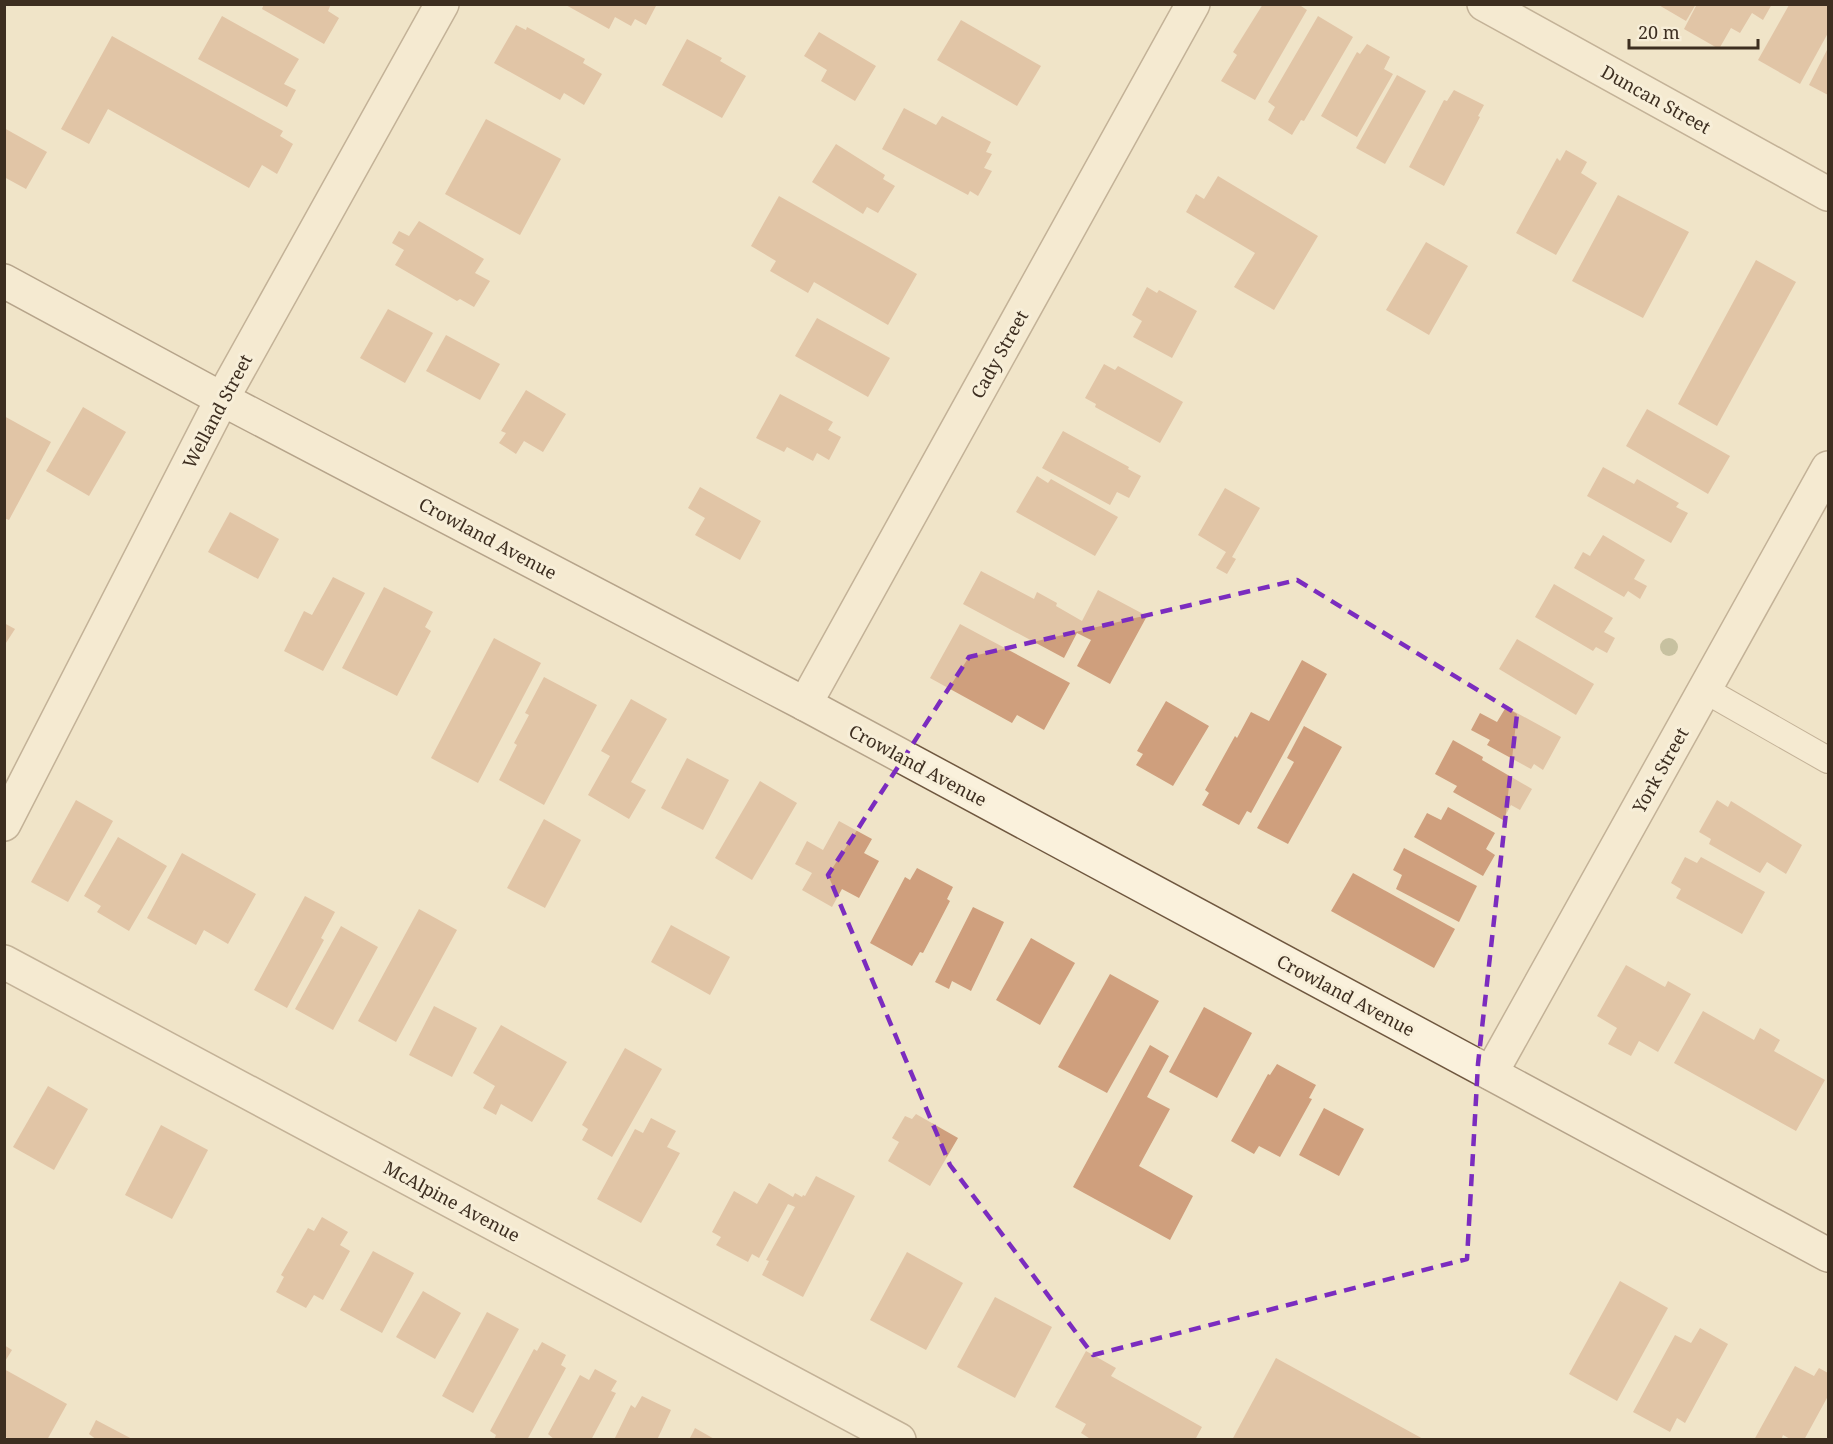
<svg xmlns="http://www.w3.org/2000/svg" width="1833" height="1444" viewBox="0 0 1833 1444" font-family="'Noto Serif',serif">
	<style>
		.building { fill: #cf9f7d }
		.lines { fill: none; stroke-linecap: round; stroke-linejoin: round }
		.service-casing { stroke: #8d765c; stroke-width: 28 }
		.minor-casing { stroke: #8d765c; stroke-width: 36 }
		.secondary-casing { stroke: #6f573f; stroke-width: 36 }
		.service { stroke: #faf1dc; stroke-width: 26 }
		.minor { stroke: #faf1dc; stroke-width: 33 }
		.secondary { stroke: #faf1dc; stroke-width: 33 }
		.tree { fill: #96986f }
		.marked { fill: none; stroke: #7b2cbf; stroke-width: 4.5; stroke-dasharray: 12 8; stroke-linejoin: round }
		.labels { text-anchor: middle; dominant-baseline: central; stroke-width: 6; stroke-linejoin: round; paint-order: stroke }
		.street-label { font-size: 18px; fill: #3d2e20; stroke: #f7eed8 }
	</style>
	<rect width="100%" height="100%" fill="#f0e4c8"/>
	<g class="building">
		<polygon points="264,4 331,4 328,11 339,18 324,44 262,9"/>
		<polygon points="564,4 657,4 646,25 635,19 631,26 615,17 609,29"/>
		<polygon points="1263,4 1298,4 1307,10 1255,100 1221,81 1237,55 1233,52"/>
		<polygon points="1657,4 1696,4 1686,21"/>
		<polygon points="1697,4 1772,4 1763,20 1752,13 1740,33 1731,28 1719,49 1684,29"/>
		<polygon points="1789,5 1828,5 1828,33 1800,84 1758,60"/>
		<polygon points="222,16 299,59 284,84 296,90 287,107 198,59"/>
		<polygon points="1318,16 1353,37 1304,121 1301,120 1292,135 1268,120 1275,107 1268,102"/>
		<polygon points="961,20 1041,66 1017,106 937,60"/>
		<polygon points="516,25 526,30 527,27 585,59 583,63 602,74 584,105 564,93 560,100 494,63"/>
		<polygon points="819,32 876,66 855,101 821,81 827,70 804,56"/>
		<polygon points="112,36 283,131 280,136 293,144 277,174 262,165 249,188 108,109 89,144 61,129"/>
		<polygon points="687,39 722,58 720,61 746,76 722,118 662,85"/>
		<polygon points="1367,44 1390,57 1384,69 1393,74 1357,137 1321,116 1357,52 1360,54"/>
		<polygon points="1828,48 1828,95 1809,85"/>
		<polygon points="1397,75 1426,91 1385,164 1356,148"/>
		<polygon points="1454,90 1484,105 1478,116 1480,117 1444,186 1409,167 1444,100 1447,101"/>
		<polygon points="904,108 936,125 942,116 991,142 986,152 992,154 984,168 992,171 978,196 970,191 968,195 882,149"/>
		<polygon points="486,119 561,159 520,235 445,194"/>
		<polygon points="4,128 47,152 26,189 4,177"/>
		<polygon points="836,144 885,175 883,179 895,186 878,213 867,207 863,214 812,182"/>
		<polygon points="1566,150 1587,162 1581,173 1597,183 1556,255 1516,233 1557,158 1560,161"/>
		<polygon points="1218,176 1318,236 1274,310 1234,287 1255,253 1186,212 1196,194 1204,199"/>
		<polygon points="1618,195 1689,232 1643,318 1572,281"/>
		<polygon points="779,196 917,274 888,325 814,282 808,293 770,271 776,261 751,246"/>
		<polygon points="419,221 484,259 475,273 490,281 474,307 460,299 457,301 395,265 404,250 392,243 399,231 409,236"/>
		<polygon points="1426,242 1468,266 1429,335 1386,310"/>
		<polygon points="1756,260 1796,282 1717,426 1678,404"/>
		<polygon points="1147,287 1157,293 1159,290 1197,311 1172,358 1133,337 1142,321 1132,315"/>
		<polygon points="388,309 433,333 405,383 360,358"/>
		<polygon points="817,318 890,358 868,397 795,356"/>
		<polygon points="446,335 500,364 480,400 426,371"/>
		<polygon points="1104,364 1115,370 1118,366 1183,402 1160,443 1095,407 1096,404 1085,398"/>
		<polygon points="526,390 566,414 543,452 524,441 516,454 499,443 506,433 501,431"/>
		<polygon points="780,394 833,422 828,430 841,437 829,460 817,453 813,461 787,447 784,452 756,438"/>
		<polygon points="83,407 126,432 89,496 46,471"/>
		<polygon points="1647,409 1730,456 1708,494 1626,446"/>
		<polygon points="4,416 51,442 9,520 4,518"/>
		<polygon points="1063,431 1129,467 1128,469 1141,476 1129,498 1117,492 1110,505 1042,468"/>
		<polygon points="1603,467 1634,484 1637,479 1679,503 1676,507 1688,513 1671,543 1587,496"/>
		<polygon points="1037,476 1048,483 1051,479 1118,517 1095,556 1016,512"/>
		<polygon points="700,487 761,521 740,560 695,535 705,518 688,508"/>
		<polygon points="1225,488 1260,508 1232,557 1236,559 1227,574 1216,568 1226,552 1198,535"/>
		<polygon points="230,512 279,539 258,579 208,552"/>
		<polygon points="1603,535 1645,560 1634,579 1647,586 1640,599 1628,591 1624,597 1574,568 1583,552 1590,556"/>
		<polygon points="981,571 1034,599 1037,592 1057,603 1056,606 1082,621 1098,590 1147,616 1110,684 1077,666 1091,640 1077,633 1064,658 963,604"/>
		<polygon points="333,577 365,593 323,671 284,651 304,611 312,615"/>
		<polygon points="1554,584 1613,618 1604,632 1615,638 1607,653 1596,647 1593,651 1535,617"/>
		<polygon points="384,587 433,612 425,627 431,631 397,696 342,668"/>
		<polygon points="4,623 15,629 4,646"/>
		<polygon points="960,624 1070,683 1044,730 1017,715 1012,723 930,678"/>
		<polygon points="494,638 541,663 478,783 431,758"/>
		<polygon points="1517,639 1594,684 1576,715 1499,669"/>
		<polygon points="1302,660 1327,674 1251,813 1247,811 1239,825 1202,805 1209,793 1205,790 1235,736 1237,738 1251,712 1269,721"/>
		<polygon points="544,677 597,705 544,805 499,780 517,745 514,743 529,715 525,713"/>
		<polygon points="631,699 667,719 631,782 646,790 629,819 588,795 610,756 601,751"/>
		<polygon points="1166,701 1209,726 1173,786 1136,765 1143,754 1137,751"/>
		<polygon points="1506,707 1561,737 1543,770 1534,764 1531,769 1487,745 1490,740 1471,730 1480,713 1497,722"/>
		<polygon points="1304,726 1342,747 1288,844 1257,828 1294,762 1287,758"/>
		<polygon points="1453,740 1483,757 1482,760 1532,789 1520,810 1511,805 1503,820 1453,792 1457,786 1435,774"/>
		<polygon points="687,758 729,780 703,830 661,808"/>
		<polygon points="760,781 797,803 752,880 715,858"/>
		<polygon points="76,800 113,821 68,902 31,882"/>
		<polygon points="1717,800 1728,807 1731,801 1802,845 1786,874 1767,862 1760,873 1709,844 1711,839 1699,832"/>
		<polygon points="1448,807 1495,833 1486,849 1495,855 1483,876 1414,837 1427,813 1441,820"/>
		<polygon points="544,819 581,840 545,908 507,888"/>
		<polygon points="839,821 872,839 864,853 879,861 859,898 842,889 832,907 802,890 812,873 795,864 807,841 823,850"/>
		<polygon points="118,837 167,866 129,931 97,912 101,906 84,896"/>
		<polygon points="1404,848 1477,886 1459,922 1396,889 1402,875 1393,870"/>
		<polygon points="182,853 256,894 228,944 204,930 196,945 147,918"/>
		<polygon points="1685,857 1697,863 1701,857 1765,892 1742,934 1676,898 1681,889 1671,883"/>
		<polygon points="917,868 953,887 947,899 950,901 923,953 920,952 912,966 870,943 905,877 910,880"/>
		<polygon points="1353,873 1455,929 1434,968 1331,911"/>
		<polygon points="305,896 335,912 321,938 324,940 287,1008 254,990"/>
		<polygon points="973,907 1004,922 971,991 952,981 949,989 935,982"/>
		<polygon points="419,909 457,930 396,1042 358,1021"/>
		<polygon points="671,925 730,957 710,995 651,962"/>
		<polygon points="341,926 378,947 333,1030 295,1009"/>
		<polygon points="1031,938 1075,963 1040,1025 996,1000"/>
		<polygon points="1626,965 1665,987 1668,981 1691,994 1658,1052 1639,1041 1631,1056 1608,1044 1617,1028 1597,1016"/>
		<polygon points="1110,974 1159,1001 1107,1093 1058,1067"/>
		<polygon points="434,1006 477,1028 452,1077 409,1055"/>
		<polygon points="1204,1007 1252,1033 1217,1098 1169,1072"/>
		<polygon points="1703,1011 1754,1040 1760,1028 1780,1040 1774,1051 1825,1080 1796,1131 1674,1063"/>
		<polygon points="501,1025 567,1062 532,1122 501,1104 496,1115 483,1108 495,1086 473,1073"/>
		<polygon points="1150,1045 1169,1056 1147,1097 1170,1109 1139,1166 1193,1196 1170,1240 1073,1187"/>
		<polygon points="625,1048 662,1069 612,1157 582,1140 588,1129 582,1125"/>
		<polygon points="1277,1064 1316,1085 1309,1098 1312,1099 1280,1157 1259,1146 1254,1154 1231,1141 1268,1074 1270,1075"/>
		<polygon points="48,1086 88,1109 54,1170 13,1147"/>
		<polygon points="1324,1108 1364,1129 1339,1176 1299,1155"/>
		<polygon points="916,1114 958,1138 930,1186 888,1161 899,1142 892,1138 905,1116 912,1119"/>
		<polygon points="651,1118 676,1131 667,1147 680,1153 641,1223 597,1199 635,1129 643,1133"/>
		<polygon points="161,1125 208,1150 172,1219 125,1195"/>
		<polygon points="816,1176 855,1196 803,1297 762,1275 769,1261 766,1260 795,1207 788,1204 759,1258 752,1254 748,1262 716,1245 721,1237 712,1232 734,1191 757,1204 769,1183 793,1197 795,1193 802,1197 803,1195 805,1196"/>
		<polygon points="322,1217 348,1232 340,1245 350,1251 323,1300 314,1295 306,1308 276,1292 284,1277 281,1275 308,1228 314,1231"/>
		<polygon points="373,1251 414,1273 382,1333 340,1310"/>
		<polygon points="907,1252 963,1283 926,1350 870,1320"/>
		<polygon points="1620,1281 1668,1308 1617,1401 1569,1374"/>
		<polygon points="423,1291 461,1313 435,1359 396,1337"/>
		<polygon points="995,1297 1052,1327 1015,1398 957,1367"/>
		<polygon points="487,1312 519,1329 473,1413 442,1396"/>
		<polygon points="1700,1328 1728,1344 1685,1423 1677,1418 1670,1432 1633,1412 1675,1335 1691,1343"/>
		<polygon points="542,1342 566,1355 561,1365 566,1368 527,1440 494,1440 496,1435 490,1431 534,1349 537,1351"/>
		<polygon points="4,1345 12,1350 4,1363"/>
		<polygon points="1086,1351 1116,1368 1111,1376 1202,1427 1195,1440 1092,1440 1081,1433 1086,1424 1055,1407"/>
		<polygon points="1276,1358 1425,1440 1232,1440"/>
		<polygon points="1795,1366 1814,1376 1819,1368 1828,1373 1828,1396 1804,1440 1792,1440 1783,1435 1781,1440 1754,1440"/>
		<polygon points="4,1369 67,1404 47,1440 11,1440 4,1436"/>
		<polygon points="595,1369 617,1381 611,1391 616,1393 591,1440 555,1440 548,1434 580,1375 589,1380"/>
		<polygon points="642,1396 671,1410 657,1440 614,1440 631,1405 635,1408"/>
		<polygon points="96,1420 134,1440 97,1440 89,1434"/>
		<polygon points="695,1428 716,1440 689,1440"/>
	</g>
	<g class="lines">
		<g class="service-casing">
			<polyline id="service" points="1705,690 1828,760"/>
		</g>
		<g class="minor-casing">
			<g id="minor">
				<polyline points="1484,4 1828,194"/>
				<polyline points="805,704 1193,4"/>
				<polyline points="4,824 222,399 442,4"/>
				<polyline points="4,962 899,1440"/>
				<polyline points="1491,1073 1828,468"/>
			</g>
		</g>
		<g class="secondary-casing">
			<polyline id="secondary" points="4,281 222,399 805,704 1828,1255"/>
		</g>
		<use href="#service" class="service"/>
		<use href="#minor" class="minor"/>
		<use href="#secondary" class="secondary"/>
	</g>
	<circle class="tree" cx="1669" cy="647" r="9"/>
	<path d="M0 0H1833V1444H0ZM1297 580 1517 714 1478 1064 1467 1259 1093 1355 950 1165 828 875 969 657Z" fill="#f0e4c8" fill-opacity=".55" fill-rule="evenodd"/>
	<path class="marked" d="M1297 580 1517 714 1478 1064 1467 1259 1093 1355 950 1165 828 875 969 657Z"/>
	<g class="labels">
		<g class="street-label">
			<text transform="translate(1656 99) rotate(29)">Duncan Street</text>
			<text transform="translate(999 354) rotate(-61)">Cady Street</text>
			<text transform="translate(217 411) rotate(-62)">Welland Street</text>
			<text transform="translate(488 538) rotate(28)">Crowland Avenue</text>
			<text transform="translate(918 765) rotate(28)">Crowland Avenue</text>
			<text transform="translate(1660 770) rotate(-61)">York Street</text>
			<text transform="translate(1346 995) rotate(28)">Crowland Avenue</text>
			<text transform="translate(452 1201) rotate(28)">McAlpine Avenue</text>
		</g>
	</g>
	<rect width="1833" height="1444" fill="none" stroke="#3d2e20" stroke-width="12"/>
	<path d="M1629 39v9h129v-9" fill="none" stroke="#3d2e20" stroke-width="3"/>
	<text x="1638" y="39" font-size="18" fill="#3d2e20" stroke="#f7eed8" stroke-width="4.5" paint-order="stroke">20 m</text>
</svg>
